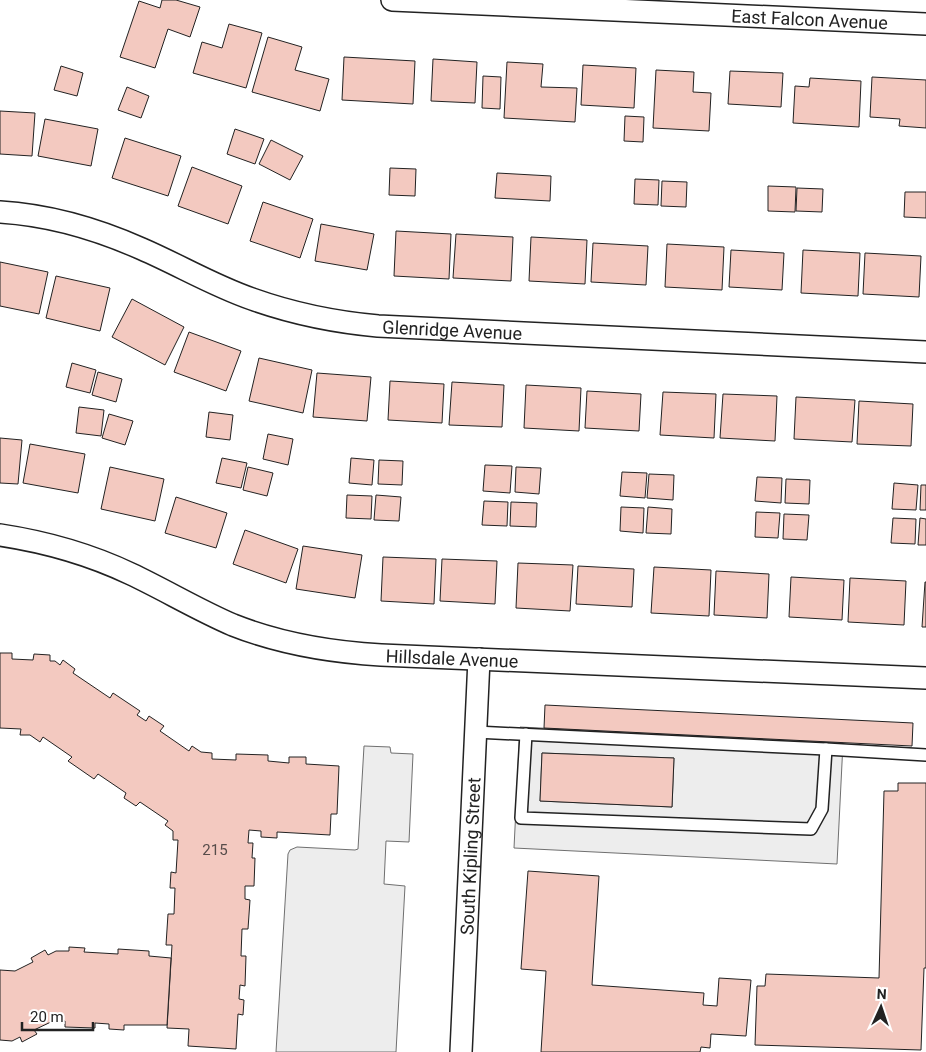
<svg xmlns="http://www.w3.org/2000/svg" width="926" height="1052" viewBox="0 0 926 1052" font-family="Roboto,sans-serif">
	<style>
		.parking { fill: #ededed; stroke: #6f6f6f; fill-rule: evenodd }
		.building { fill: #f3c9c0; stroke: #222 }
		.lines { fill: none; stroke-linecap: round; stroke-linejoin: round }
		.service-casing { stroke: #222; stroke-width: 14 }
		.minor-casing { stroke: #222; stroke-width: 24 }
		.service { stroke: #fff; stroke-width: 11 }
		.minor { stroke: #fff; stroke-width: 21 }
		.labels { text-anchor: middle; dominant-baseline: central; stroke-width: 4; stroke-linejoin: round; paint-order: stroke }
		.number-label { font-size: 15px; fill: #564c4a }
		.street-label { font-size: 18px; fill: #222; stroke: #fff }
	</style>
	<rect width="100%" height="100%" fill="#fff"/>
	<g class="parking">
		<path d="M520 727 843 743 837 864 514 848ZM542 753 674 758 672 807 540 801Z"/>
		<polygon points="364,746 390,747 391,753 413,754 409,842 386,841 384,884 405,886 396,1052 276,1052 288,854 290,850 297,847 355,850 358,849"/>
	</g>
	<g class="building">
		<polygon points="162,0 176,0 200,7 190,37 168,29 155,68 120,57 139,1 160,8"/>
		<polygon points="229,24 262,33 246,88 193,73 202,42 222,48"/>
		<polygon points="268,37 302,47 295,70 329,79 320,111 252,92"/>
		<polygon points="344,57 415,61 413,104 342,100"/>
		<polygon points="433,59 477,62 475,103 431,101"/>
		<polygon points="507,62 543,64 541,87 577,88 575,122 504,118"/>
		<polygon points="583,65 636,68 634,108 581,105"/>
		<polygon points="61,66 83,73 77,96 54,90"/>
		<polygon points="656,70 694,72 693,92 711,93 709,131 653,128"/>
		<polygon points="730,71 783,73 781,107 728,104"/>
		<polygon points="483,76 501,77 500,109 482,108"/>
		<polygon points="872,77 926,80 926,128 899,126 900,119 870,117"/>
		<polygon points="810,78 861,81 859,127 793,123 795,86 809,87"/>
		<polygon points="127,87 149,96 141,118 118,110"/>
		<polygon points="0,111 35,113 32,156 0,154"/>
		<polygon points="625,116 644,117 643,142 624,141"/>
		<polygon points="45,119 98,129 91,166 38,156"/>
		<polygon points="235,129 264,139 255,164 227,154"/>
		<polygon points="125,138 181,156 168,196 112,178"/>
		<polygon points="271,140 303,156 290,180 259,164"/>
		<polygon points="192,167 242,186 228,224 178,206"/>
		<polygon points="390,168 416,169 415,196 389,195"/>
		<polygon points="497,173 551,176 550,201 495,198"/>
		<polygon points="635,179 659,180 658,205 634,204"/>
		<polygon points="662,181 687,182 686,207 661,206"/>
		<polygon points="768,186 796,187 795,212 768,211"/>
		<polygon points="797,188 823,189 822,212 796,211"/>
		<polygon points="905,192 926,192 926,218 904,217"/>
		<polygon points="263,202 313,219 300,258 250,241"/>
		<polygon points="321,224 374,234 367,270 315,261"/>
		<polygon points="396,231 451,234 449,279 394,276"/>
		<polygon points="456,234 513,237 511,281 453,278"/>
		<polygon points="531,237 587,240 585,284 529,281"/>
		<polygon points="593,243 648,246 646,285 591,282"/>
		<polygon points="667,244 724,247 722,290 665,287"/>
		<polygon points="731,250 784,253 782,290 729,287"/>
		<polygon points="803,250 860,253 858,296 801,293"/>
		<polygon points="865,253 921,256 919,297 863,294"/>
		<polygon points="0,262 48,272 39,314 0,306"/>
		<polygon points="56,276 110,288 100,331 46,318"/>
		<polygon points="132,299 184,327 165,365 112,337"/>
		<polygon points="189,332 241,351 226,391 174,372"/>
		<polygon points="259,358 312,370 303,413 249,401"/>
		<polygon points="72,363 96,370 90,393 66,387"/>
		<polygon points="98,372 122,379 116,402 92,395"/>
		<polygon points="317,373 371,377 367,421 313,417"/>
		<polygon points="390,381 444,384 442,423 388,420"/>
		<polygon points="452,382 504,385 502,427 449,425"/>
		<polygon points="526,385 581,388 579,431 524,428"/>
		<polygon points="587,391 641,394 639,431 585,428"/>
		<polygon points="663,392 716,394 714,438 660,435"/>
		<polygon points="723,394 777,396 775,441 720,438"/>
		<polygon points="796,397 855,400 852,442 794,439"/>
		<polygon points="859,401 913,404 911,446 857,444"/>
		<polygon points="79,407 104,410 101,436 76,433"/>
		<polygon points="209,412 233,415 230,440 206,437"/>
		<polygon points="109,414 133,421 125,445 102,438"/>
		<polygon points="268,434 293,439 288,465 263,459"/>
		<polygon points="0,438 22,440 18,484 0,483"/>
		<polygon points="30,444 85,454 78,493 23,483"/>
		<polygon points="222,458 247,463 241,488 216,483"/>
		<polygon points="351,458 374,460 372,485 349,483"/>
		<polygon points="379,460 403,461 402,485 378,484"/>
		<polygon points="485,465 512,466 510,493 483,491"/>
		<polygon points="110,467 164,479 155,521 101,509"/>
		<polygon points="248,467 273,473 267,496 243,490"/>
		<polygon points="516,467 541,468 539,494 515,492"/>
		<polygon points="622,472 647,473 645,498 620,496"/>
		<polygon points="649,474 674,475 673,500 647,498"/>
		<polygon points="757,477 782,478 781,503 755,501"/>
		<polygon points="786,479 810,480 809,504 785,503"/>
		<polygon points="894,483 918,485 916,510 892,509"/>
		<polygon points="921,485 926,485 926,510 920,510"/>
		<polygon points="347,495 372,496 371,519 346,518"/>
		<polygon points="376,495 401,497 399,521 374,520"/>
		<polygon points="176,497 227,513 216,548 165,533"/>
		<polygon points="484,501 508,502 507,526 482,525"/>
		<polygon points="511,502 537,503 536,527 510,526"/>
		<polygon points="621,507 644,508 643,533 620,531"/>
		<polygon points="648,507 672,509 671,534 646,533"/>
		<polygon points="756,512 780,513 778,538 755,537"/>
		<polygon points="784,514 809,515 807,540 783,539"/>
		<polygon points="893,518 916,519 915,544 891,543"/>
		<polygon points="920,518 926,519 926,545 918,545"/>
		<polygon points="245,530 298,549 286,583 233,564"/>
		<polygon points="303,546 362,555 355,598 296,589"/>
		<polygon points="383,557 436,559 434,604 381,601"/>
		<polygon points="442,559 497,561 495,604 440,601"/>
		<polygon points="518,563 573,565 570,611 516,608"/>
		<polygon points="578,566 634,569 632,607 576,604"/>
		<polygon points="654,567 711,570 709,616 651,613"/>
		<polygon points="716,571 769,574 767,618 714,615"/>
		<polygon points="791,577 844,580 842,620 789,617"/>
		<polygon points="850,578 906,581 904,625 848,622"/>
		<polygon points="925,582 926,582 926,627 922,627"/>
		<polygon points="0,653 12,653 12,659 33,660 34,654 50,655 50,661 55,661 60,665 63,660 75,669 73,673 110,698 113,693 140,711 137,715 146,721 149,716 164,726 160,731 189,751 192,746 201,752 212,753 212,759 236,760 236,754 268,755 268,761 289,763 289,757 306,757 306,764 339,766 337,814 331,814 330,835 277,832 277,838 261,837 261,831 249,830 248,843 253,843 252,858 255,858 254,886 245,886 245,899 250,900 248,929 242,929 241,956 246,956 245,986 240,985 239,999 244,1000 243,1015 238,1014 236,1049 188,1046 189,1029 167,1028 172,945 166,945 168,914 174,914 175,888 170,888 171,872 176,873 178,840 173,840 173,831 165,825 168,821 140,802 136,806 124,798 126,793 98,774 94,779 68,761 72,757 43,737 40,742 30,735 20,735 21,729 0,728"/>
		<polygon points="545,705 913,723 912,746 544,728"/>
		<polygon points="542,753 674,758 672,807 540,801"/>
		<polygon points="898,783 926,783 926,968 924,968 921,1050 755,1045 757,986 765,986 766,974 879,978 884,791 898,791"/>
		<polygon points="528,871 599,876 592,985 704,993 703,1005 717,1006 719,978 751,980 746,1036 711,1034 710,1048 701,1047 700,1052 541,1052 546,971 521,969"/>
		<polygon points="69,947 85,948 84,952 118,954 118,949 149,951 149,956 171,958 167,1025 124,1025 124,1030 109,1029 109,1024 95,1023 95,1028 65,1027 65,1021 53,1021 34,1030 37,1034 22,1042 20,1037 12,1041 0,1040 0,970 15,971 33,962 31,958 45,950 48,955 56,951 69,951"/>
	</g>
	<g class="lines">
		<g class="service-casing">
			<g id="service">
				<polyline points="476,732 826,749 926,755"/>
				<polyline points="526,734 521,818 811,829 822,809 826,749"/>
			</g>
		</g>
		<g class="minor-casing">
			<g id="minor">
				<path id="s1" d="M392 0 926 24"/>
				<path id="s2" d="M0 212C50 215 97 229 142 249 179 265 214 286 252 299 294 314 334 322 378 326L926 352"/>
				<path id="s3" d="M0 535C46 542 89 554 131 574 165 590 198 610 233 625 281 644 330 652 381 655L926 678"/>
				<path id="s4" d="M461 1052 479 659"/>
			</g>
		</g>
		<use href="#service" class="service"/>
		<use href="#minor" class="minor"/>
	</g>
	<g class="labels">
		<g class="number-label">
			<text x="215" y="850">215</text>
		</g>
		<g class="street-label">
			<text stroke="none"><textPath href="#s1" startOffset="418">East Falcon Avenue</textPath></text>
			<text stroke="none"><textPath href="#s2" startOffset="472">Glenridge Avenue</textPath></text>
			<text stroke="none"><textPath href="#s3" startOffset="474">Hillsdale Avenue</textPath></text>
			<text stroke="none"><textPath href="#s4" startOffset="196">South Kipling Street</textPath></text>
		</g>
	</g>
	<g transform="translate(881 1007) rotate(3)" stroke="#ffffff" stroke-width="4" paint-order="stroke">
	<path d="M0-4L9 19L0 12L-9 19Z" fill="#222222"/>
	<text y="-8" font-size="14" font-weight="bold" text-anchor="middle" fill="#222222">N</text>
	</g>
	<path d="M22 1022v8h71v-8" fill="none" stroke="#222222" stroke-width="2.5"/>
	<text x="30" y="1022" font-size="15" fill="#222222" stroke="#ffffff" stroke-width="4" paint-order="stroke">20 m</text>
</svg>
